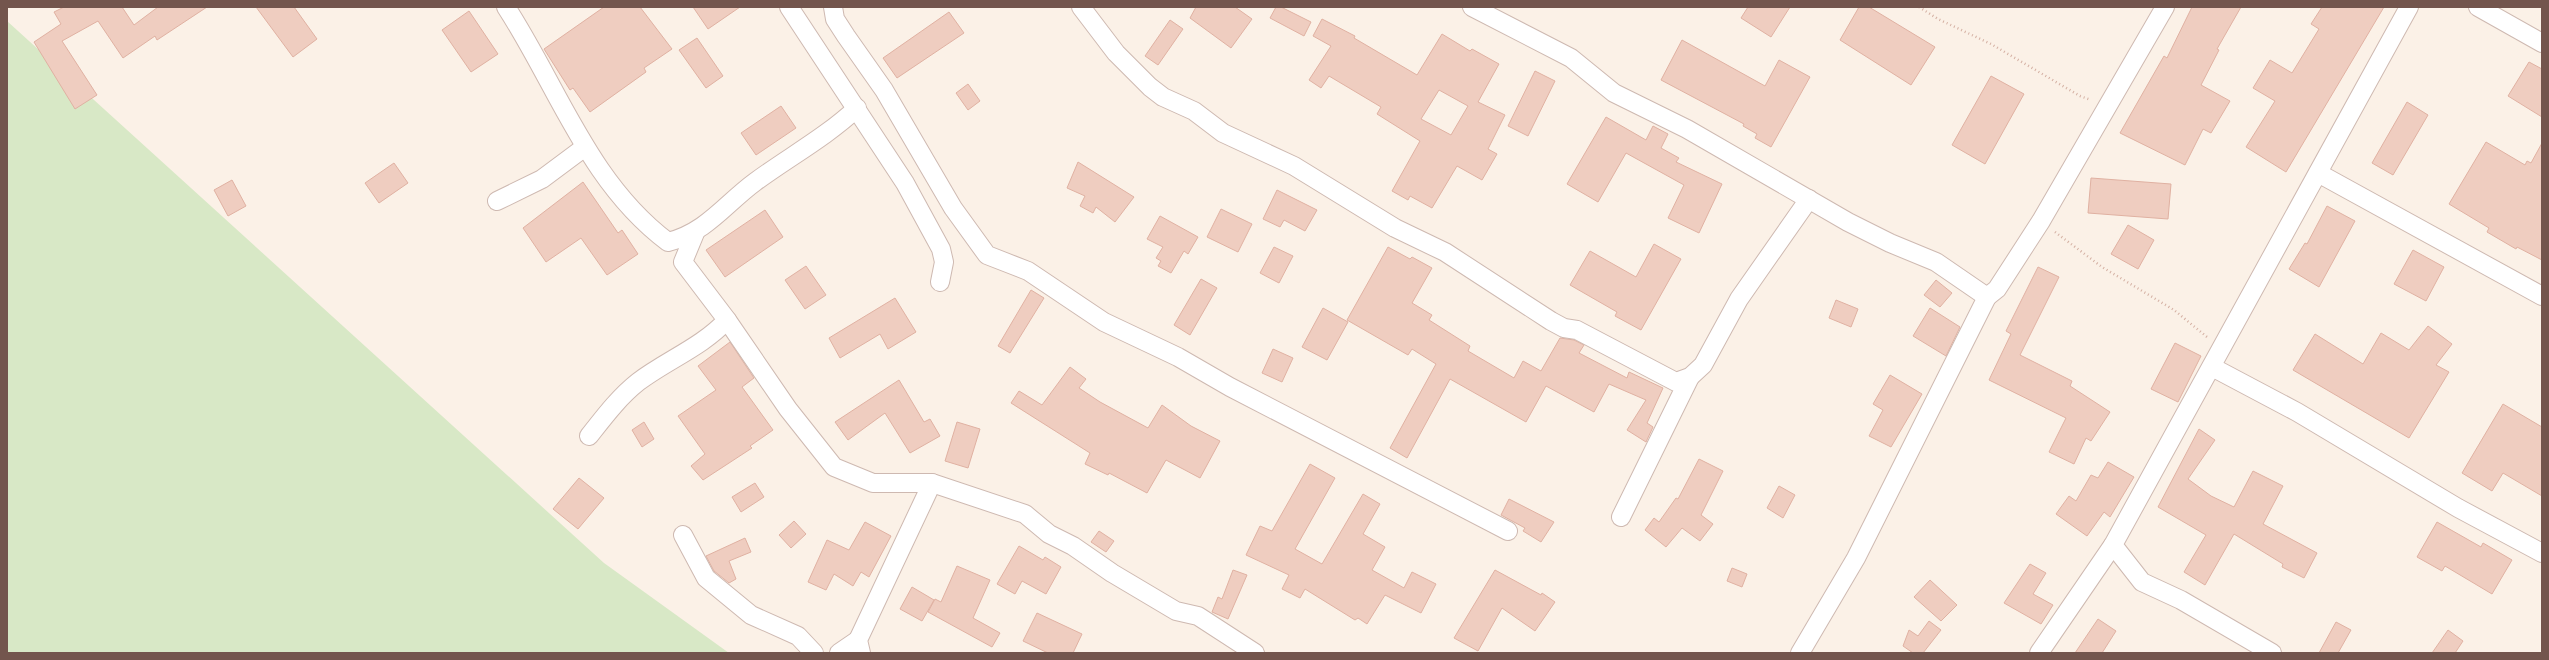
<svg xmlns="http://www.w3.org/2000/svg" width="2549" height="660" viewBox="0 0 2549 660" font-family="Rubik,sans-serif">
	<style>
		.green { fill: #d8e8c6 }
		.building { fill: #efcdc0; stroke: #e0b1a2; fill-rule: evenodd }
		.lines { fill: none; stroke-linecap: round; stroke-linejoin: round }
		.minor-casing { stroke: #ceb9b1; stroke-width: 20 }
		.path { stroke: #d4b0a3; stroke-width: 2.5; stroke-dasharray: 1 3; stroke-linecap: butt }
		.minor { stroke: #fff; stroke-width: 18 }
	</style>
	<rect width="100%" height="100%" fill="#fbf1e7"/>
	<polygon class="green" points="7,21 604,563 729,653 7,653"/>
	<g class="building">
		<polygon points="64,7 122,7 134,25 158,7 207,7 157,40 155,36 123,58 98,21 62,41 97,95 75,109 34,42 61,24 54,12"/>
		<polygon points="256,7 294,7 317,39 293,57"/>
		<polygon points="604,7 640,7 672,49 644,68 646,72 590,112 573,88 570,90 544,49"/>
		<polygon points="693,7 740,7 708,29"/>
		<polygon points="1196,7 1235,7 1252,19 1231,48 1190,18"/>
		<polygon points="1276,7 1281,7 1311,22 1304,36 1270,18"/>
		<polygon points="1748,7 1790,7 1771,37 1741,18"/>
		<polygon points="1859,7 1869,7 1935,47 1911,85 1840,40"/>
		<polygon points="2192,7 2241,7 2217,49 2219,50 2201,85 2230,101 2211,133 2203,129 2185,165 2120,133 2164,56 2167,58"/>
		<polygon points="2322,7 2384,7 2286,172 2246,147 2275,101 2253,88 2270,60 2292,73 2319,29 2311,24"/>
		<polygon points="469,11 498,54 471,72 442,30"/>
		<polygon points="949,12 964,33 897,78 883,58"/>
		<path d="M1322 19 1355 36 1354 38 1417 75 1442 34 1470 51 1472 49 1499 64 1478 102 1505 115 1488 149 1497 154 1482 180 1457 166 1432 208 1410 196 1408 200 1392 191 1420 141 1377 114 1381 107 1329 76 1321 88 1309 80 1331 46 1313 36ZM1439 90 1468 106 1451 135 1421 119Z"/>
		<polygon points="1170,20 1183,29 1158,65 1145,56"/>
		<polygon points="697,38 723,76 706,88 679,50"/>
		<polygon points="1682,40 1765,86 1779,60 1810,77 1771,147 1755,138 1757,134 1743,126 1744,124 1661,80"/>
		<polygon points="2529,62 2542,69 2542,117 2508,96"/>
		<polygon points="1535,71 1555,81 1528,136 1508,126"/>
		<polygon points="1991,76 2024,94 1985,164 1952,145"/>
		<polygon points="968,84 980,101 968,110 956,93"/>
		<polygon points="2407,102 2428,115 2393,175 2372,163"/>
		<polygon points="781,106 796,128 756,155 741,133"/>
		<polygon points="1606,117 1646,140 1653,126 1668,134 1661,148 1679,158 1676,162 1722,184 1699,233 1668,218 1684,185 1626,153 1598,202 1567,184"/>
		<polygon points="2486,142 2525,165 2527,161 2531,163 2542,143 2542,260 2517,247 2516,249 2487,232 2489,228 2449,204"/>
		<polygon points="1078,162 1134,197 1115,222 1096,207 1093,213 1080,206 1085,196 1067,188"/>
		<polygon points="394,163 408,183 379,203 365,183"/>
		<polygon points="2091,178 2171,184 2168,219 2088,213"/>
		<polygon points="232,180 246,206 228,216 214,190"/>
		<polygon points="583,182 618,233 622,230 638,254 607,275 581,238 546,262 523,228"/>
		<polygon points="1277,190 1317,210 1305,231 1284,220 1280,227 1263,219"/>
		<polygon points="2327,206 2355,221 2319,287 2289,269 2305,243 2307,244"/>
		<polygon points="1221,209 1252,224 1238,252 1207,237"/>
		<polygon points="765,210 783,237 725,277 706,250"/>
		<polygon points="1160,216 1198,237 1188,254 1184,251 1171,273 1158,266 1161,261 1156,258 1163,247 1147,239"/>
		<polygon points="2128,225 2154,240 2138,269 2111,254"/>
		<polygon points="1654,244 1681,259 1641,330 1615,316 1617,312 1570,285 1590,251 1636,277"/>
		<polygon points="1274,247 1293,256 1279,283 1260,273"/>
		<polygon points="1388,247 1410,259 1412,257 1432,268 1412,303 1432,315 1429,320 1470,346 1468,351 1514,378 1523,361 1541,371 1560,338 1574,340 1584,345 1579,353 1627,378 1629,372 1663,388 1647,423 1653,427 1646,442 1627,430 1646,400 1609,384 1594,412 1546,386 1526,422 1450,379 1407,458 1390,448 1436,364 1412,349 1408,355 1347,320"/>
		<polygon points="2413,250 2444,267 2426,301 2394,284"/>
		<polygon points="806,266 826,295 805,309 785,280"/>
		<polygon points="2038,267 2059,277 2020,355 2072,381 2070,386 2110,412 2091,441 2086,438 2074,464 2049,452 2066,418 1989,380 2011,334 2006,331"/>
		<polygon points="1201,279 1217,288 1190,335 1174,325"/>
		<polygon points="1936,280 1952,293 1940,307 1924,295"/>
		<polygon points="1031,290 1044,298 1010,353 998,346"/>
		<polygon points="895,298 916,332 888,349 880,334 840,358 829,338"/>
		<polygon points="1836,300 1858,309 1851,327 1829,318"/>
		<polygon points="1323,308 1348,322 1327,360 1302,347"/>
		<polygon points="1930,308 1960,327 1946,356 1913,336"/>
		<polygon points="2428,326 2452,344 2436,365 2449,372 2409,438 2293,370 2315,334 2363,364 2381,333 2409,350"/>
		<polygon points="730,342 754,378 742,387 773,430 750,446 752,448 703,480 691,466 705,454 678,416 716,390 698,366"/>
		<polygon points="2175,343 2201,356 2178,402 2151,389"/>
		<polygon points="1273,349 1293,358 1282,382 1262,373"/>
		<polygon points="1070,367 1086,379 1079,388 1100,402 1148,428 1162,405 1191,426 1220,441 1200,478 1166,460 1147,493 1109,473 1108,475 1085,464 1090,453 1011,403 1019,391 1042,405"/>
		<polygon points="1890,375 1922,394 1891,447 1869,436 1883,410 1873,404"/>
		<polygon points="899,380 924,422 930,419 940,436 910,453 885,413 848,440 835,422"/>
		<polygon points="2503,404 2542,427 2542,496 2503,473 2492,491 2462,473"/>
		<polygon points="644,422 654,439 642,447 632,430"/>
		<polygon points="957,422 980,429 968,468 945,461"/>
		<polygon points="2199,429 2215,440 2188,479 2211,496 2234,507 2253,471 2283,486 2263,524 2317,553 2304,578 2282,567 2283,564 2234,534 2205,585 2184,572 2206,535 2158,507"/>
		<polygon points="1699,459 1723,471 1701,515 1713,524 1700,541 1682,528 1666,547 1645,530 1654,518 1659,522 1676,498 1678,499"/>
		<polygon points="2108,462 2134,477 2110,517 2104,512 2087,536 2056,514 2069,496 2076,501 2091,475 2098,478"/>
		<polygon points="1310,464 1335,478 1295,549 1322,564 1363,494 1380,504 1363,534 1385,547 1372,570 1404,588 1412,572 1436,584 1421,613 1385,595 1367,624 1358,618 1355,620 1305,589 1300,598 1282,589 1289,575 1246,555 1260,526 1272,531"/>
		<polygon points="579,478 604,498 578,529 553,509"/>
		<polygon points="755,483 764,497 741,512 732,497"/>
		<polygon points="1779,486 1795,495 1783,518 1767,508"/>
		<polygon points="1509,499 1554,522 1541,542 1523,531 1525,528 1501,515"/>
		<polygon points="794,521 806,534 791,548 779,535"/>
		<polygon points="865,522 891,536 869,577 861,572 853,586 834,574 826,590 808,582 827,540 849,550"/>
		<polygon points="2437,522 2481,547 2483,543 2512,560 2492,594 2445,566 2442,571 2417,557"/>
		<polygon points="1099,531 1114,541 1106,552 1091,542"/>
		<polygon points="745,538 751,552 729,561 736,579 729,583 714,571 706,556"/>
		<polygon points="1019,546 1043,560 1045,557 1061,567 1046,594 1022,581 1015,594 997,584"/>
		<polygon points="2030,564 2046,573 2033,594 2053,605 2041,624 2004,603"/>
		<polygon points="957,566 990,580 973,618 1000,633 992,647 928,612 935,599 941,602"/>
		<polygon points="1732,568 1747,574 1742,587 1727,581"/>
		<polygon points="1233,570 1247,575 1228,619 1212,612 1218,597 1222,599"/>
		<polygon points="1495,570 1541,595 1542,593 1555,602 1535,631 1502,608 1478,651 1454,638"/>
		<polygon points="1930,580 1957,605 1941,621 1914,597"/>
		<polygon points="912,587 934,600 922,621 900,609"/>
		<polygon points="1037,613 1082,634 1073,653 1048,653 1023,641"/>
		<polygon points="2098,619 2116,631 2102,653 2075,653"/>
		<polygon points="1929,621 1941,630 1923,653 1913,653 1903,646 1909,630 1918,636"/>
		<polygon points="2336,622 2351,630 2338,653 2319,653"/>
		<polygon points="2448,630 2463,641 2455,653 2432,653"/>
	</g>
	<g class="lines">
		<g class="minor-casing">
			<g id="minor">
				<path d="M506 7C558 87 589 183 668 242 707 232 725 204 755 182 789 157 826 137 857 108"/>
				<polyline points="789,7 905,183 941,249 944,262 940,282"/>
				<polyline points="833,7 835,19 846,36 884,90 953,208 987,255 1028,271 1104,322 1178,357 1230,387 1508,531"/>
				<polyline points="1081,7 1116,53 1150,87 1163,97 1194,111 1223,133 1294,166 1395,228 1445,252 1551,321 1564,328 1577,330 1676,382 1690,377 1703,365 1739,299 1809,199"/>
				<polyline points="1472,7 1571,58 1614,93 1687,129 1848,222 1890,243 1936,262 1987,297 1997,289 2041,221 2165,7"/>
				<polyline points="2478,7 2542,43"/>
				<polyline points="2318,173 2542,296"/>
				<polyline points="497,201 542,179 585,147"/>
				<polyline points="727,320 788,409 834,467 873,483 932,483 1025,514 1049,534 1073,546 1112,573 1176,611 1198,616 1255,653"/>
				<polyline points="2212,367 2297,412 2458,508 2542,553"/>
				<path d="M589 436C604 417 619 397 638 382 667 360 702 347 727 320L683 262 695 233"/>
				<polyline points="1621,517 1690,377"/>
				<polyline points="683,535 706,578 751,615 798,636 814,653"/>
				<polyline points="839,653 858,640"/>
				<polyline points="861,653 858,640 932,483"/>
				<polyline points="1800,653 1856,558 1987,297"/>
				<polyline points="2039,653 2113,545"/>
				<polyline points="2272,653 2181,600 2142,582 2113,545 2409,7"/>
			</g>
		</g>
		<g class="path">
			<polyline points="1919,7 1938,19 1991,44 2080,96 2091,100"/>
			<polyline points="2055,232 2102,267 2174,310 2207,337"/>
		</g>
		<use href="#minor" class="minor"/>
	</g>
	<rect width="2549" height="660" fill="none" stroke="#73554d" stroke-width="16"/>
</svg>
